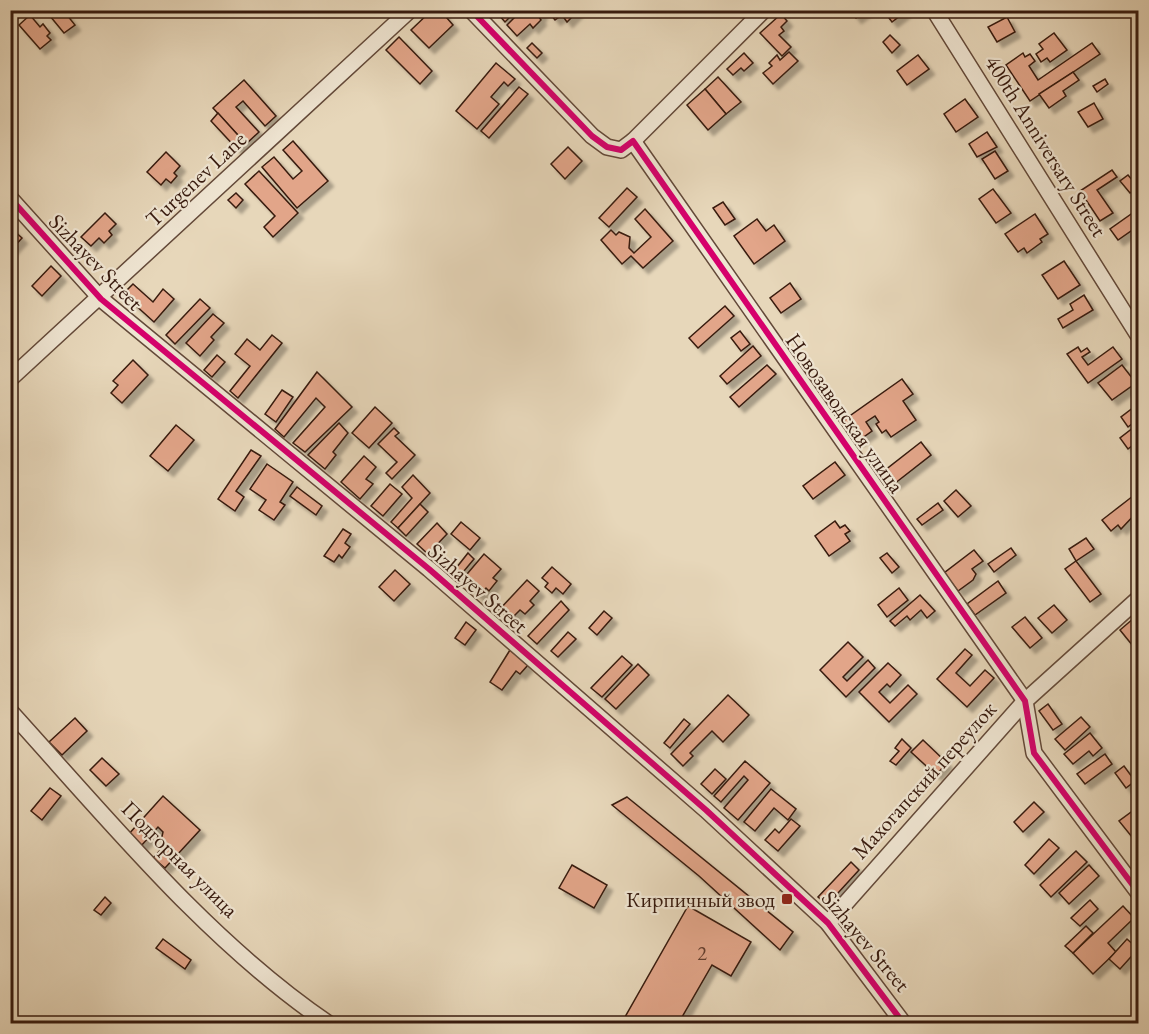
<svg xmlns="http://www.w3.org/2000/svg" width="1149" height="1034" viewBox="0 0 1149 1034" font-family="'EB Garamond',serif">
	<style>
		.building { fill: #e2a589; stroke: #371a0e; stroke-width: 1.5; filter: url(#shadow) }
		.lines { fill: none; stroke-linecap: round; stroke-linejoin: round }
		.street-casing { stroke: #634939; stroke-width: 18 }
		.street { stroke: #efe5d2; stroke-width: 15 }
		.cycleway-casing { stroke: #efe5d2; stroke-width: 10 }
		.cycleway { stroke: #d6006c; stroke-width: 6 }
		.poi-dot { fill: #8f2418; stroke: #efe5d2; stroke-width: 2 }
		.labels { text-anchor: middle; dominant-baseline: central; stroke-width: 4.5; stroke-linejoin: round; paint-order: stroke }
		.number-label { font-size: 20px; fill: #623d2d }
		.street-label { font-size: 22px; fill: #371a0e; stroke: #efe5d2 }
		.poi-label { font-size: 22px; fill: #371a0e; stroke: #efe5d2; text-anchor: end }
	</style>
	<defs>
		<filter id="shadow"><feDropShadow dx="5.5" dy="5.5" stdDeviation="1.5" flood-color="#0004"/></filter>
	</defs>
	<rect width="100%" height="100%" fill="#e7d7ba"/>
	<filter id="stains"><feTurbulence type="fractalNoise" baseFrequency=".00333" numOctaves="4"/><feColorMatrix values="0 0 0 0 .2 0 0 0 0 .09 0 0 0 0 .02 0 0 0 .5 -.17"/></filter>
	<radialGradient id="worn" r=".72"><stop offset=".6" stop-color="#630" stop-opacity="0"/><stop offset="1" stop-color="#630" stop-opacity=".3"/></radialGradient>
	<g class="building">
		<polygon points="45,10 63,10 75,25 64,33"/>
		<polygon points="432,10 440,10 453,25 429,48 411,30"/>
		<polygon points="502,10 517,10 505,22 498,14"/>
		<polygon points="522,10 539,10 542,14 539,17 541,20 533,28 530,24 517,36 507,25"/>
		<polygon points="579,10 567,22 562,15 555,20 548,11"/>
		<polygon points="850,10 867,10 856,18"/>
		<polygon points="883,10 904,10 905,12 892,22"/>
		<polygon points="781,14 787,21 781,27 784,31 779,35 791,47 782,56 760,33"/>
		<polygon points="30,15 40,27 43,24 50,33 47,36 51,40 40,49 19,25"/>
		<polygon points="1007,17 1015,32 997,42 988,27"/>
		<polygon points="1054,33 1067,50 1050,62 1047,58 1041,62 1036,54 1043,49 1039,44"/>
		<polygon points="890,35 900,45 892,53 883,42"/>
		<polygon points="399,37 432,71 420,84 386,50"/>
		<polygon points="532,43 542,53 537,58 527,48"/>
		<polygon points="1092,43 1100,54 1030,101 1006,65 1023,53 1025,57 1030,54 1035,61 1029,66 1038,80"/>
		<polygon points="789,52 798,61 773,84 763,73 772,66 769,63 777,55 780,60"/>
		<polygon points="744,53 753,63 744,71 741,68 733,75 727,69"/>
		<polygon points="918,55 929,69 907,85 897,71"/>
		<polygon points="496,63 515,79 508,86 504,82 491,97 499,104 477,129 456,111"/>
		<polygon points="1073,72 1079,80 1063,91 1066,96 1049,108 1039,94"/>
		<polygon points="718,77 741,102 726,114 705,89"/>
		<polygon points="1105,79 1108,84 1097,92 1093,86"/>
		<polygon points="244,80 276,116 265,126 243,101 236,107 259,132 246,144 213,108"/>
		<polygon points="519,87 528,94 489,138 481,131"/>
		<polygon points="705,89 726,114 708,130 687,105"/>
		<polygon points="965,99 978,117 956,132 944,114"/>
		<polygon points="1094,103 1103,119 1088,127 1078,112"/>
		<polygon points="218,113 246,144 238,150 211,121"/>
		<polygon points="987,132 997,147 977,157 969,144"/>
		<polygon points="293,141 328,181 297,208 262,167 274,157 293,179 302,171 283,150"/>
		<polygon points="568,147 582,161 565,179 551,164"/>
		<polygon points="995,151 1008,171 995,179 982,159"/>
		<polygon points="166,152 180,166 174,173 177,176 171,183 166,179 161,185 147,172"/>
		<polygon points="1112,170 1117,177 1097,190 1113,213 1100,221 1080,191"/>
		<polygon points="259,171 298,213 273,237 264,227 275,216 245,184"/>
		<polygon points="1128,175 1138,187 1130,193 1120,181"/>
		<polygon points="627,188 637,197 609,227 599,218"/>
		<polygon points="993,189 1011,213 996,223 979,199"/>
		<polygon points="236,193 243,200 236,208 228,200"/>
		<polygon points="723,202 735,219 725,225 713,208"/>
		<polygon points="645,209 673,241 643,268 631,256 622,264 601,240 611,230 616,235 619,232 630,237 629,248 634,253 651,237 635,219"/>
		<polygon points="1134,212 1138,218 1138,226 1118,240 1110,229"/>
		<polygon points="105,213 116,224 109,231 112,235 104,243 99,238 91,246 81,237"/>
		<polygon points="1035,214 1048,234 1040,239 1042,242 1027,253 1024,248 1018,252 1005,234"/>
		<polygon points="757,219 766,231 774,225 785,241 754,264 734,236"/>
		<polygon points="10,227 22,238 10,251"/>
		<polygon points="1064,261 1080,285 1058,299 1042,275"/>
		<polygon points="51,266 61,276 42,296 32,286"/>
		<polygon points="790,283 801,299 781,313 770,298"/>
		<polygon points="133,284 153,302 163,289 174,299 154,322 123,294"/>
		<polygon points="1084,295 1093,310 1063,328 1058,319 1073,310 1070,304"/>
		<polygon points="200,299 210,308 175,344 166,335"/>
		<polygon points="725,306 734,316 698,348 689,338"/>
		<polygon points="213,314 224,323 211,337 214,340 200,356 186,343"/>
		<polygon points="740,331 750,344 741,351 731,338"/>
		<polygon points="272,335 282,343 238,398 230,391 250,366 235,354 247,339 260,350"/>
		<polygon points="753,346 761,356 727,384 720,376"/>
		<polygon points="1078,347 1081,352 1087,348 1090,352 1082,357 1088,365 1113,347 1122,359 1088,383 1067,354"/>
		<polygon points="217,355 225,362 212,377 204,370"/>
		<polygon points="133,360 148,375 122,403 111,393 118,385 113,381"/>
		<polygon points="767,365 776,374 739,407 730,397"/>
		<polygon points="1122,365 1136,383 1112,400 1098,383"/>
		<polygon points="317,372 352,407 305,452 293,443 325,407 316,398 284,437 275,429"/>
		<polygon points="902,379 913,394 903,401 916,420 891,437 886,430 882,433 876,424 879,422 875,416 866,422 872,431 858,441 844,420"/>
		<polygon points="282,390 293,397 276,422 265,414"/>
		<polygon points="1138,404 1138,419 1128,427 1121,417"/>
		<polygon points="375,407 392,423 369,448 352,433"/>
		<polygon points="339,423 348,433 333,452 336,455 325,469 308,455"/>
		<polygon points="1138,424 1138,441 1128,449 1120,438"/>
		<polygon points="176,425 194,440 168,471 150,456"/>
		<polygon points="394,428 399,433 395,436 415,455 392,479 386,473 397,462 378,444"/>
		<polygon points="921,442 931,455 894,484 884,471"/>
		<polygon points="251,450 261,456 236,491 244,497 235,511 218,499"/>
		<polygon points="364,456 376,467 366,479 373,484 360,499 341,482"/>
		<polygon points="835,462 845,475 813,499 803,486"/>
		<polygon points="267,464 293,482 280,502 285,505 274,520 259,510 266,500 250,489"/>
		<polygon points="413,475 430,493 398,528 391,522 412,498 402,487"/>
		<polygon points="390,484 402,494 383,516 371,506"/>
		<polygon points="297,487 322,506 316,515 290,496"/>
		<polygon points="956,490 971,506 958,517 944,501"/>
		<polygon points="1133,496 1138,504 1138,511 1121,529 1118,525 1111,531 1102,520"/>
		<polygon points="938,503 943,510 922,525 917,519"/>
		<polygon points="420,504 428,512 406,536 398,528"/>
		<polygon points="835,521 840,528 845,525 850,531 845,534 850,541 829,556 815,536"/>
		<polygon points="461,522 480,538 470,550 451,534"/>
		<polygon points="437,523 447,534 428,554 417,544"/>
		<polygon points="343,529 351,534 345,543 350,547 342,558 339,555 334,562 324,556"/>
		<polygon points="1086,538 1094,549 1076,561 1069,549"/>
		<polygon points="1011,548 1016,555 994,572 988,564"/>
		<polygon points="974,550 983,561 972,569 976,574 973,580 958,591 944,573"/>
		<polygon points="468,553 474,559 459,577 453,572"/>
		<polygon points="887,553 899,567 892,573 880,558"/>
		<polygon points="484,554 501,569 493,578 497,581 489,591 486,588 479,596 462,580"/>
		<polygon points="1076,561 1101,594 1090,602 1065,569"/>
		<polygon points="552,567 571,584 563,594 556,588 552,593 545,587 548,583 542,578"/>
		<polygon points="395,570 410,584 394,601 379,587"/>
		<polygon points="527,580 539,591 530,601 534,605 525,614 520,610 510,620 499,610"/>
		<polygon points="998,581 1006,593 975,615 967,604"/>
		<polygon points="899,588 908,600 887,617 878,605"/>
		<polygon points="920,595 935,611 927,618 921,610 910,620 907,616 895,626 890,621"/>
		<polygon points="561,601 569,610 537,644 528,636"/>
		<polygon points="1054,605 1067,620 1052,633 1038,618"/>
		<polygon points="604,611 612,618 597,635 589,628"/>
		<polygon points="1025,617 1042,638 1030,648 1012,627"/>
		<polygon points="1134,618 1138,623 1137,651 1120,630"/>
		<polygon points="466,622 476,630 465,645 455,638"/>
		<polygon points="568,632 576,639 558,657 551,651"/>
		<polygon points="848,642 863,657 843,677 847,681 868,660 875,668 846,697 820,670"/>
		<polygon points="965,649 972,655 956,673 970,686 985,670 994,678 967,707 937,679"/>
		<polygon points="510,650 528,665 520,674 516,671 502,690 490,682"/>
		<polygon points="622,656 632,665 602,697 591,688"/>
		<polygon points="888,663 901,675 890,687 887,684 879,692 890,703 908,685 917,694 889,722 859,692"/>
		<polygon points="638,664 649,675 616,709 605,699"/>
		<polygon points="728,695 749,715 723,742 712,731 690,753 693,756 683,766 671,754"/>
		<polygon points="1048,704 1062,724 1053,730 1039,711"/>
		<polygon points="1081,717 1090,727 1065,750 1055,739"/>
		<polygon points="75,718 87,731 62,755 49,742"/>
		<polygon points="684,719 690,724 670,748 664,743"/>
		<polygon points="1090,733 1102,748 1093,756 1089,751 1073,764 1064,754"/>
		<polygon points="902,739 911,748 896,765 890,761 899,751 895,748"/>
		<polygon points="923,740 947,763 936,775 911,752"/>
		<polygon points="1105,754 1112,764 1085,784 1077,774"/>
		<polygon points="102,758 119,774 106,786 90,770"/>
		<polygon points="745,761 770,783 738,820 724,808 748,780 744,776 721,802 714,796"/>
		<polygon points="1124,766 1135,781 1126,788 1115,773"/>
		<polygon points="715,769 726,779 712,794 701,784"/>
		<polygon points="50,788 61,796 42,820 31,811"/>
		<polygon points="771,789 796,809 788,820 774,808 755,831 744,822"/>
		<polygon points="163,796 200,830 165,868 153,858 165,845 161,841 163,832 158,827 141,846 128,835"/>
		<polygon points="627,797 793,932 780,950 699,876 612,805"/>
		<polygon points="1034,802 1044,812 1023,832 1014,822"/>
		<polygon points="1138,807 1138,832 1132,837 1119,821"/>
		<polygon points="791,819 800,826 778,851 765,840 775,829 779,833"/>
		<polygon points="1049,839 1059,848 1034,874 1025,865"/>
		<polygon points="1076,851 1087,862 1051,897 1040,885"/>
		<polygon points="851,862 859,870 827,905 818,897"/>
		<polygon points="572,865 607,885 594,908 559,888"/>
		<polygon points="1089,865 1099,876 1069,904 1059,893"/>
		<polygon points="105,897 111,903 101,915 94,910"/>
		<polygon points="1090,900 1098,909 1080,926 1071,918"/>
		<polygon points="688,906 751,942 731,976 712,965 678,1024 621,1024"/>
		<polygon points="1123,906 1134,918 1108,943 1116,952 1093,974 1073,953"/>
		<polygon points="1086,926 1093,933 1073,953 1065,946"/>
		<polygon points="163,939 191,960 185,969 156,948"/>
		<polygon points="1127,939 1138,949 1120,969 1109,959"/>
	</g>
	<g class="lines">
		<g class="street-casing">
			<g id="street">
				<polyline points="471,10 592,136 607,147 621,150 633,141 1025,701 1034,753 1138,892"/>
				<polyline points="934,10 1138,335"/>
				<polyline points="10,15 15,10"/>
				<polyline points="633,141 764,10"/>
				<polyline points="10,198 101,299 429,569 706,810 828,923 904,1024"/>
				<polyline points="10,379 410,10"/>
				<path d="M10 711C108 819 208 942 329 1024"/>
				<polyline points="828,923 1025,701 1138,599"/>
			</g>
		</g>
		<use href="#street" class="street"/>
		<g class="cycleway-casing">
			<g id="cycleway">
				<polyline points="471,10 592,136 607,147 621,150 633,141 1025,701 1034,753 1138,892"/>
				<polyline points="10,198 101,299 429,569 706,810 828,923 904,1024"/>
			</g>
		</g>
		<use href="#cycleway" class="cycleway"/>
	</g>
	<rect class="poi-dot" x="781" y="893" width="12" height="12" rx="3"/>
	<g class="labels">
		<g class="number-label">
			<text x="702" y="953">2</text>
		</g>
		<g class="street-label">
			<text transform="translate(1046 146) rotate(58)">400th Anniversary Street</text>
			<text transform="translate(196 179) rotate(-43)">Turgenev Lane</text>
			<text transform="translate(96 262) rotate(46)">Sizhayev Street</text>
			<text transform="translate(845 413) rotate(55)">Новозаводская улица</text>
			<text transform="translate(478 588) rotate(41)">Sizhayev Street</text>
			<text transform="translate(924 780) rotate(-48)">Махогапский переулок</text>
			<text transform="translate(180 859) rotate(45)">Подгорная улица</text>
			<text transform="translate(866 941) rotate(50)">Sizhayev Street</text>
		</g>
		<g class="poi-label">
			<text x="775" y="899">Кирпичный звод</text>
		</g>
	</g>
	<rect width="1149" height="1034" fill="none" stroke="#e7d7ba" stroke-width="36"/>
	<rect x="12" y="12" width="1125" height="1010" fill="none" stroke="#371a0e" stroke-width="3"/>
	<rect x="18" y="18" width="1113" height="998" fill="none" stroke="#371a0e" stroke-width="1.5"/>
	<rect width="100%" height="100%" filter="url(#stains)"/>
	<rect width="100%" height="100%" fill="url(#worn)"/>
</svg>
